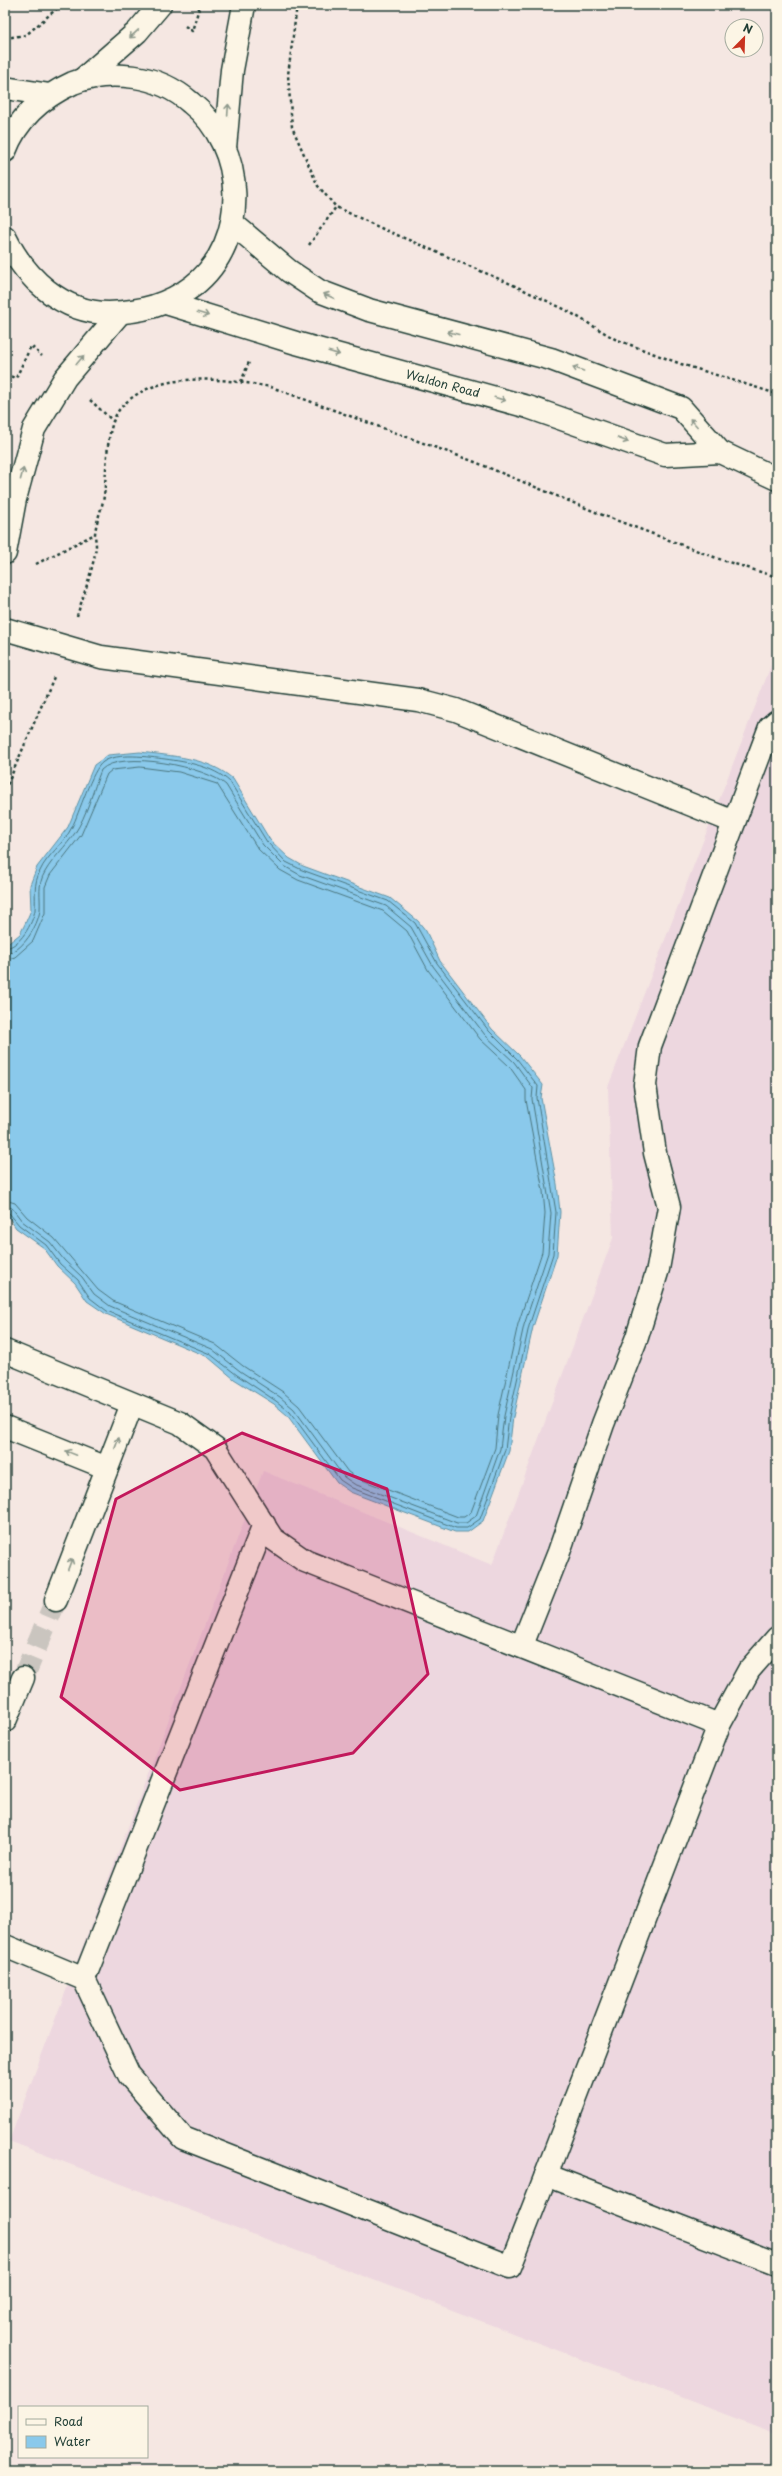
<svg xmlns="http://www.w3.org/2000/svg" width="782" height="2476" viewBox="0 0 782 2476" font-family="'Playpen Sans',sans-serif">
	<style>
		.built { fill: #edd7df }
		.water { fill: #8ac9eb; stroke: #5f91a2 }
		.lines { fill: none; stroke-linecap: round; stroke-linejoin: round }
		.shore { stroke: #4a757d; stroke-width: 1 }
		.minor-tunnel { stroke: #cac5bf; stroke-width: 22; stroke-dasharray: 22 11; stroke-linecap: butt }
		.minor-casing { stroke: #1f3d34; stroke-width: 25 }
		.major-casing { stroke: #1f3d34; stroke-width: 25 }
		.path { stroke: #1f3d34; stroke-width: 2.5; stroke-dasharray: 3 3; stroke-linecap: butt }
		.minor { stroke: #fcf5e5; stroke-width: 22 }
		.major { stroke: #fcf5e5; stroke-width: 22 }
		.oneway { stroke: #8e998c }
		.marked { fill: #c2185b; fill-opacity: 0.2; stroke: #c2185b; stroke-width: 3; stroke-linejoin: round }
		.labels { text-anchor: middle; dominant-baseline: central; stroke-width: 4; stroke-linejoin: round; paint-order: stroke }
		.street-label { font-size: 12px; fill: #1f3d34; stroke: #fcf5e5 }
	</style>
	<rect width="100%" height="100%" fill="#f5e7e2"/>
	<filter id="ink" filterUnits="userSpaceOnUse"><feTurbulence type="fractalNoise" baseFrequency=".025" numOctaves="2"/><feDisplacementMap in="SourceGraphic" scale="8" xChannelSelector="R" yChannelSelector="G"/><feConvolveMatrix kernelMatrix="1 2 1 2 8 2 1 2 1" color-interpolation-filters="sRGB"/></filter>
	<g filter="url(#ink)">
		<polygon class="built" points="777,650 777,2434 9,2141 263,1471 492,1565 613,1238 608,1087"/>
		<path class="water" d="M140 752C171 756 208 757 233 779L270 840 289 858 303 866 390 898 418 921 426 931 440 961 492 1029 520 1056 543 1085 541 1098 557 1184 560 1212 557 1255 533 1327 513 1417 509 1451 483 1521 468 1532H455L350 1492 337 1483 287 1415 274 1404 234 1379 208 1357 106 1314 87 1301 75 1283 57 1266 44 1248 16 1228 5 1212V946L20 934 25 924 31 910 30 885 37 867 68 827 94 765 108 755Z"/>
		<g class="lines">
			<g class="shore">
				<path d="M5 948C20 947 33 923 35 910 36 895 33 885 40 871 47 855 64 844 72 827 79 814 92 769 103 762 117 752 149 757 165 759 187 762 213 766 230 782L267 842 286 862 302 870 388 901 415 923 437 963 489 1031 517 1059 538 1086 537 1098 556 1212 553 1254 529 1326 509 1417 505 1450 480 1519 467 1528H456L352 1488 340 1480 290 1412 276 1401 237 1375 210 1354 107 1311 90 1298 78 1280 60 1264 46 1245 19 1225 9 1213 5 1211"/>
				<path d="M5 954C22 953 38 926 40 910 41 896 37 885 45 872 53 858 66 846 75 833 87 815 93 790 101 770 121 749 207 767 226 785L263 845 284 866 300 875 386 906 411 927 433 966 485 1035 514 1062 533 1088 532 1099 551 1213 548 1253 524 1325 504 1416 500 1449 476 1516 466 1523H457L354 1484 344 1477 294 1409 280 1397 240 1371 212 1349 110 1306 94 1294 82 1277 64 1260 50 1242 22 1221 12 1208 5 1206"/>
				<polyline points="5,960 15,957 33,941 45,913 45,887 50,875 81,835 107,774 112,770 140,767 179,772 217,784 258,849 280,870 298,880 383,911 407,931 428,970 480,1039 509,1066 526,1090 526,1100 543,1191 545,1213 542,1252 518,1324 498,1415 495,1448 471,1512 464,1517 458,1517 357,1478 348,1472 299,1406 283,1392 243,1366 215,1344 113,1301 98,1290 54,1238 27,1217 15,1203 5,1200"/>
			</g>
			<polyline class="minor-tunnel" points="23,1678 56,1600"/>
			<g class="minor-casing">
				<g id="minor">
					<polyline points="5,88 50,95"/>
					<polyline points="232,223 289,271 319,291 369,310 551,359 681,408 720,452 777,479"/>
					<polyline points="166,303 296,343 528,407 665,455 720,452"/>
					<polyline points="5,629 101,657 418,700 456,710 734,822"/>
					<polyline points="5,1351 180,1423 215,1448 272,1538 305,1561 719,1725 749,1670 777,1638"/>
					<polyline points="5,1427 107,1468"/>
					<polyline points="56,1600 132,1404"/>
					<polyline points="522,1645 559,1552 603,1424 637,1337 658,1269 669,1207 655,1153 645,1085 650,1046 770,727 777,721"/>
					<polyline points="5,1721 23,1678"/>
					<polyline points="719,1725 546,2175 777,2264"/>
					<polyline points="5,1946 84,1979 129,2075 183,2138 510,2267 546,2175"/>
					<polyline points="84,1979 264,1524"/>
				</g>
			</g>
			<g class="major-casing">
				<g id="major">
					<polyline points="83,79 137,32 160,5"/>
					<polyline points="225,148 232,70 244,5"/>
					<path d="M5 151C17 119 42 97 73 83 92 75 114 74 135 77 156 80 175 89 191 103 246 146 251 241 193 286 168 305 141 312 109 313 62 313 25 278 5 237"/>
					<polyline points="5,553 15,499 34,429 65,378 120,313"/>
				</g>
			</g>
			<g class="path">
				<polyline points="297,5 288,75 292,127 318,186 336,207 383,229 511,284 566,310 615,339 681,364 777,394"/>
				<polyline points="185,26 192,31 200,5"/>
				<polyline points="5,38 26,35 61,5"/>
				<polyline points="309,245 336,207"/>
				<polyline points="5,375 16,378 31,346 42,356"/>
				<polyline points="241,382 249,362"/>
				<polyline points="90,400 113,421"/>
				<polyline points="36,564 95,534"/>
				<path d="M77 616C83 596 94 567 96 546 96 542 95 538 95 534 96 521 102 509 104 496 107 472 105 429 119 410 153 368 225 379 271 387L475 462 605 516 722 560 777 577"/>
				<polyline points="5,790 54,677"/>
			</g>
			<use href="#minor" class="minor"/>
			<use href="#major" class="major"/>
		</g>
		<defs><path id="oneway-shaft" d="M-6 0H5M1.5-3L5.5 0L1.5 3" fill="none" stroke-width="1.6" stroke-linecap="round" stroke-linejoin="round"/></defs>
		<g class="oneway">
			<use href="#oneway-shaft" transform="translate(134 34) rotate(137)"/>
			<use href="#oneway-shaft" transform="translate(228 110) rotate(-86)"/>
			<use href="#oneway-shaft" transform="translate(329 296) rotate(-156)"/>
			<use href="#oneway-shaft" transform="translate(203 314) rotate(17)"/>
			<use href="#oneway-shaft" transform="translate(453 333) rotate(-165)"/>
			<use href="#oneway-shaft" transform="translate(334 353) rotate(16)"/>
			<use href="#oneway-shaft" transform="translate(80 360) rotate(-50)"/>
			<use href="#oneway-shaft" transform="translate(578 369) rotate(-161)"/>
			<use href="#oneway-shaft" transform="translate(500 399) rotate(16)"/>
			<use href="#oneway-shaft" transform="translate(694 423) rotate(-132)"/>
			<use href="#oneway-shaft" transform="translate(623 440) rotate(20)"/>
			<use href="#oneway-shaft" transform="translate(22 474) rotate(-75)"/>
			<use href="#oneway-shaft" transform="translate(117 1443) rotate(-69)"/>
			<use href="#oneway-shaft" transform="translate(71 1453) rotate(-158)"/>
			<use href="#oneway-shaft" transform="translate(70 1564) rotate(-69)"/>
		</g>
	</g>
	<path class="marked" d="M242 1433 387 1489 428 1674 353 1753 180 1790 61 1697 116 1499Z"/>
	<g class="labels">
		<g class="street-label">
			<text transform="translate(443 383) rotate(15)">Waldon Road</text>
		</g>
	</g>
	<rect width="782" height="2476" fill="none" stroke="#fcf5e5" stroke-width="20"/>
	<rect x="10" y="10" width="762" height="2456" fill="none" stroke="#1f3d34" stroke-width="1.5" filter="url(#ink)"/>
	<rect x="18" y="2406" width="130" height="52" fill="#fcf5e5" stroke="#a4ab9e"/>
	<rect x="26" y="2419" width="20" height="6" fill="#fcf5e5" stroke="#a4ab9e"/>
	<text x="54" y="2426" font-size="12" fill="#1f3d34">Road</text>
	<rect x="26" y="2436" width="20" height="12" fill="#8ac9eb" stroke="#a4ab9e"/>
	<text x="54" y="2446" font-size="12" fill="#1f3d34">Water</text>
	<g transform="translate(744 38) rotate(23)"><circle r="19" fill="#fcf5e5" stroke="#a4ab9e"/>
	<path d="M0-3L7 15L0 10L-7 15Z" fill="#c8321e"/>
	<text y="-6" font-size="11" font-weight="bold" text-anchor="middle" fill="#1f3d34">N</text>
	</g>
</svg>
